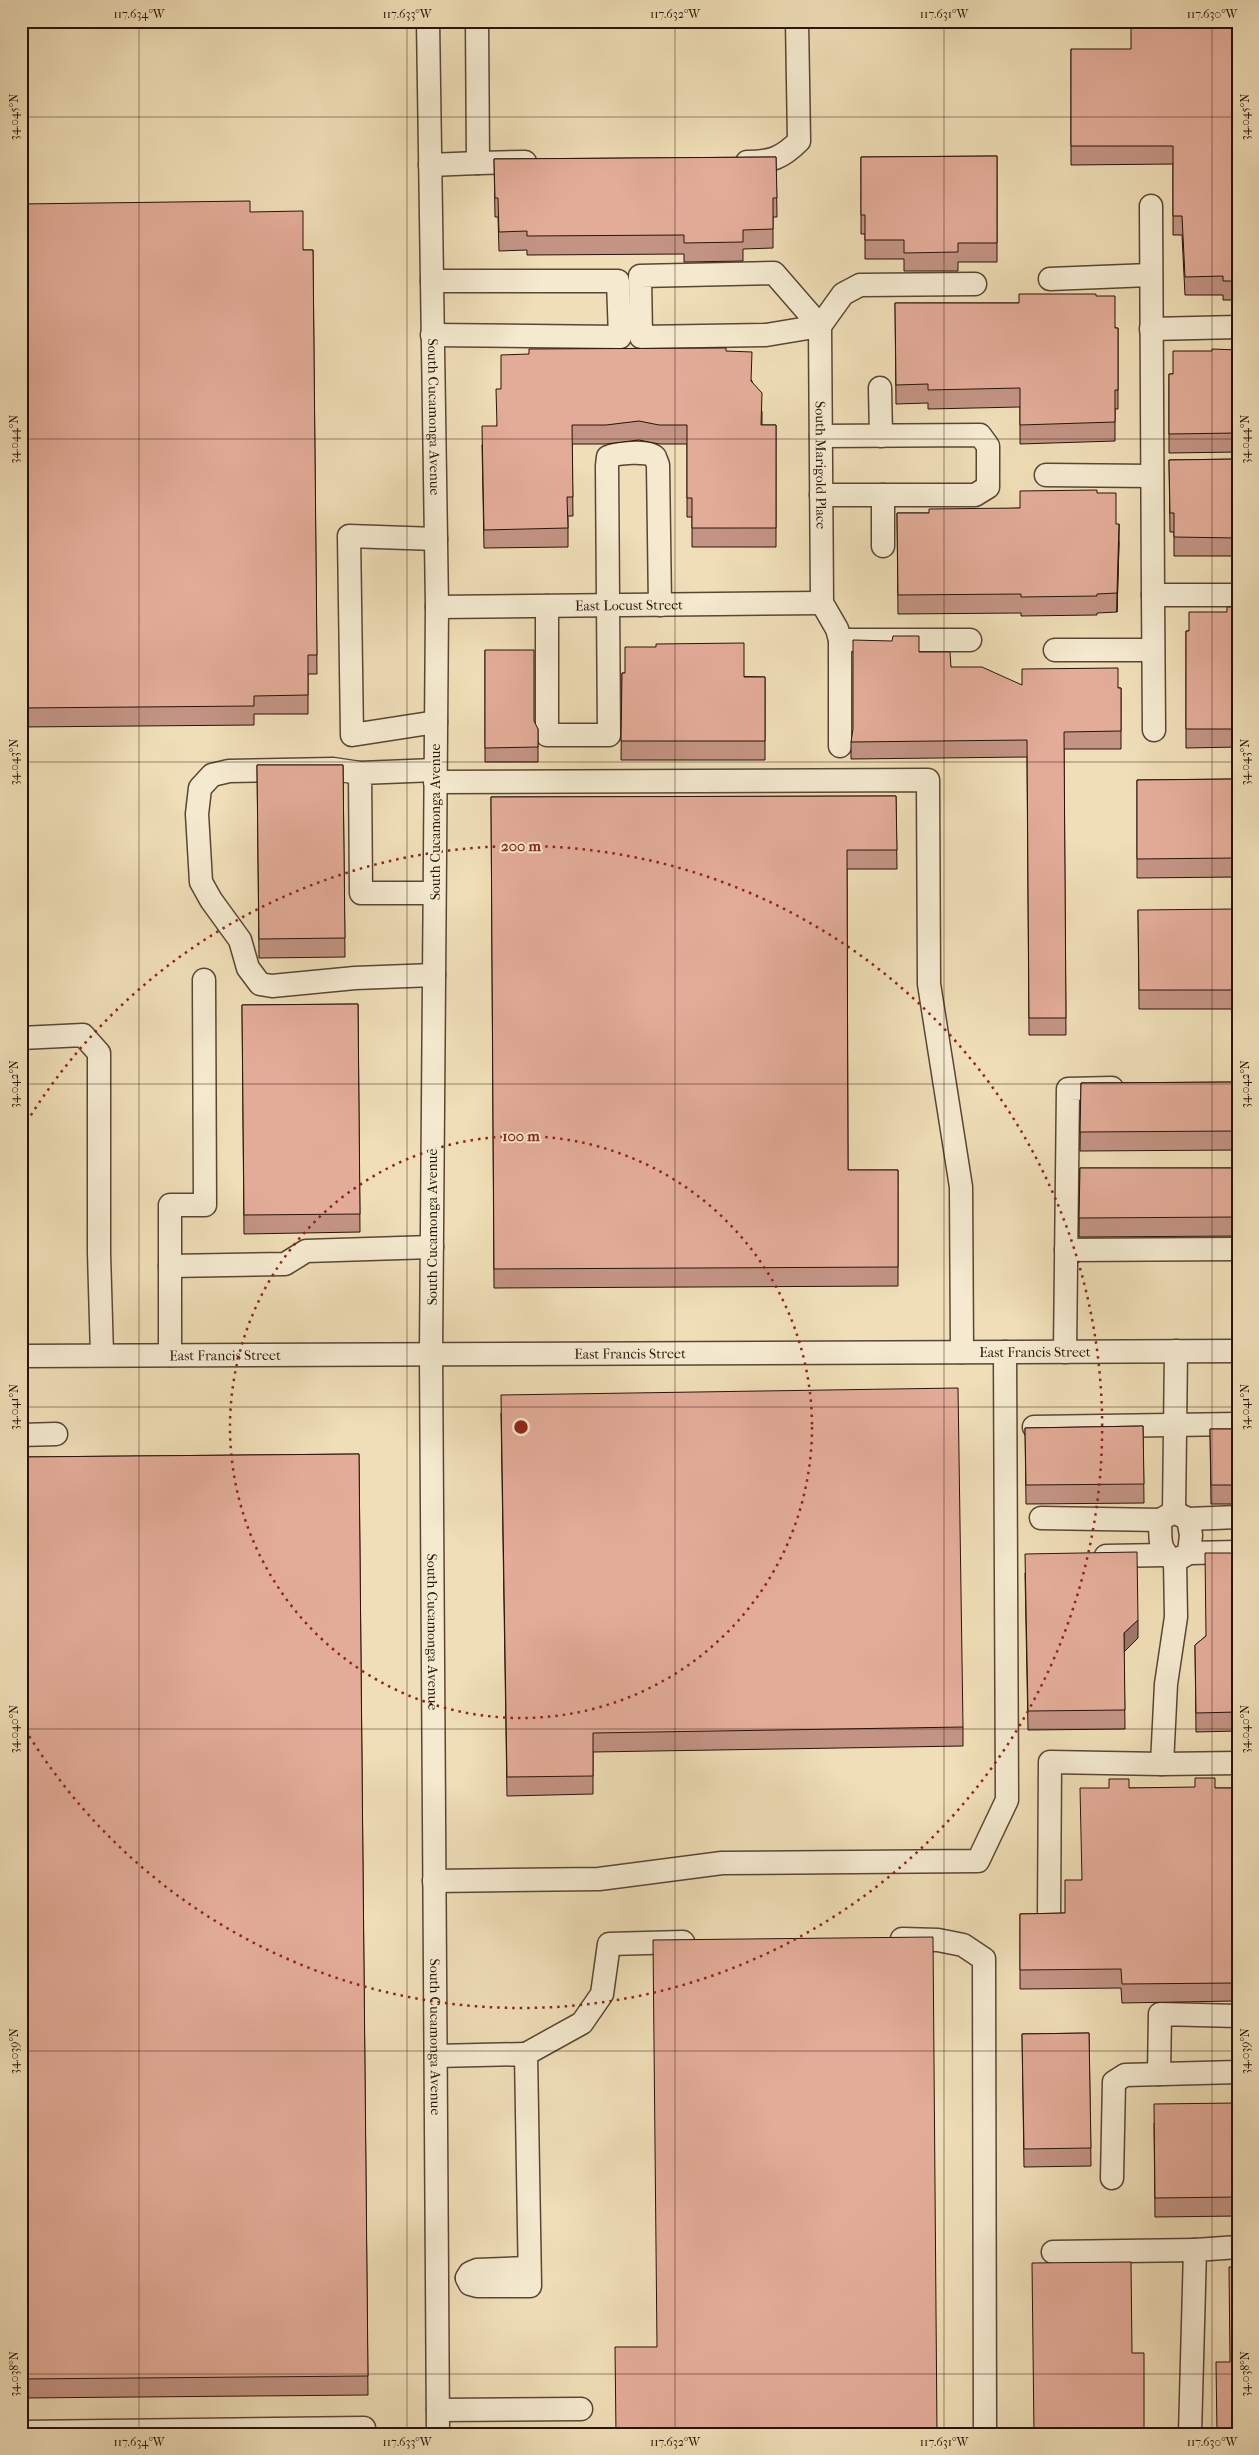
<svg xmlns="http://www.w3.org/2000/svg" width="1259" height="2455" viewBox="0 0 1259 2455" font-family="'IM FELL French Canon',serif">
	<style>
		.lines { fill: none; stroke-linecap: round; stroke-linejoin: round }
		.minor-casing { stroke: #5a4634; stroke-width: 25 }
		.minor { stroke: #f5ead0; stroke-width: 22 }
		.wall { fill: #c39484; stroke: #281409 }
		.shaded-wall { fill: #9f786b; stroke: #281409 }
		.building { fill: #e3ac99; stroke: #281409 }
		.ticks { fill: none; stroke: #281409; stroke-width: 1; stroke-opacity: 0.45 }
		.ring { fill: none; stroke: #8f2418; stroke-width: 2.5; stroke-dasharray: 2.5 5 }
		.labels { text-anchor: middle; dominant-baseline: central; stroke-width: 4; stroke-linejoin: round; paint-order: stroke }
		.street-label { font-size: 14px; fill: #281409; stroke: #f5ead0 }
		.centre { fill: #8f2418; stroke: #f5ead0; stroke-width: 2.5 }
		.ring-label { font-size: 15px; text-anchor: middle; font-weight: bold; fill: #8f2418; stroke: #f5ead0; stroke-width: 4; stroke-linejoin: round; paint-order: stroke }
		.neatline { fill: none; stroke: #281409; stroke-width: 2 }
		.ticks-label { font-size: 12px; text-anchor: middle; fill: #281409 }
	</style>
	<rect width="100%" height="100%" fill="#efdeb7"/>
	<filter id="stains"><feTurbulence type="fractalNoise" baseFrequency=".004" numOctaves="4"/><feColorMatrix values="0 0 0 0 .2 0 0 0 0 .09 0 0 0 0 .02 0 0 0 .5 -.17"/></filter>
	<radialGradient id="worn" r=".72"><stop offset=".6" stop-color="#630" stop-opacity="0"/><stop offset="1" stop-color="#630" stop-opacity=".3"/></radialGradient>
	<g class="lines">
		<g class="minor-casing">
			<g id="minor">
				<path id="s1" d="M428 21 437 607 431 1354 438 2434"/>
				<polyline points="477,21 478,163 525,162"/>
				<path d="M747 162C771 162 782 158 799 141L797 21"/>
				<polyline points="430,165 478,163"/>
				<polyline points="1151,206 1153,595 1238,595"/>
				<polyline points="1050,279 1150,275"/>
				<polyline points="432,281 618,281 620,337 432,335"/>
				<polyline points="820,326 774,273 640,276 641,337 766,335 820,326 843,294 860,285 975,284"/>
				<path id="s2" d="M820 326 822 603 837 629 840 640V746"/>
				<polyline points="1151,329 1238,327"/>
				<polyline points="880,388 881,436"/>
				<polyline points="821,436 980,435 988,446 988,487 975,495 821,495"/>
				<polyline points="1046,475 1152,476"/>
				<polyline points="883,495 883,546"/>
				<polyline points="436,539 349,536 352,735 436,722"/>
				<polyline points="1153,595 1154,730"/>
				<path d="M547 606V735H609L607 466 608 457C616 453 648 450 655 457 655 458 658 464 658 465L660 605"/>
				<path id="s3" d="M437 607 822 603"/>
				<polyline points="840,640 970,640"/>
				<polyline points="1055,650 1153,650"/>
				<polyline points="360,773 333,769 229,771 212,775 200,788 197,814 201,882 211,900 240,940 248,968 260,984 272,986 355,978 434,975"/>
				<polyline points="435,782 928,780 929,984 961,1187 962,1352"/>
				<polyline points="434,893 361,893 360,773 435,770"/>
				<polyline points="21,1038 83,1035 99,1053 99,1253 102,1355"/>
				<polyline points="1066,1250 1238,1249"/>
				<polyline points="170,1266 285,1264 306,1251 432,1247"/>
				<polyline points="1065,1352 1068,1089 1112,1088"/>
				<polyline points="170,1355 170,1205 205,1205 204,980"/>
				<path id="s4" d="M21 1356 1238 1351"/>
				<polyline points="1034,1427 1238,1424"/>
				<polyline points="21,1435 56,1434"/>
				<polyline points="1174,1512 1176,1351"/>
				<path d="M1174 1512 1188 1519 1191 1535 1189 1553 1175 1561C1157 1550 1161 1539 1160 1520Z"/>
				<polyline points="1041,1518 1160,1520"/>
				<polyline points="1188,1519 1238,1517"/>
				<polyline points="1189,1553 1238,1552"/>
				<polyline points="1106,1556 1165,1555"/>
				<polyline points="1175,1561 1176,1617 1166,1684 1162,1764 1238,1763"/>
				<polyline points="434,1881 599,1879 722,1863 978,1861 1007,1800 1005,1352"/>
				<polyline points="1049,1918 1050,1762 1162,1764"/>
				<polyline points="902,1939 938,1940 963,1945 984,1959 985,2434"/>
				<polyline points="526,2054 582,2023 602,1994 609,1944 683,1942"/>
				<polyline points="436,2056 526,2054 530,2286 477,2286 470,2284 467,2278"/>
				<polyline points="1159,2074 1160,2014 1238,2016"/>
				<polyline points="1112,2178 1114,2082 1125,2075 1238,2072"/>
				<polyline points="1053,2252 1195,2250"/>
				<polyline points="467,2278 470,2273 477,2270 529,2268"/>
				<polyline points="438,2410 581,2409"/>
				<polyline points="21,2432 364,2428"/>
				<polyline points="1190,2434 1195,2250 1238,2247"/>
			</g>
		</g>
		<use href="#minor" class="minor"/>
	</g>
	<g class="wall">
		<polygon points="1071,49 1233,159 1238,159 1238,300 1223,300 1223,295 1185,295 1182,235 1173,235 1173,164 1071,165"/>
		<polygon points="997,156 997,262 958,262 958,271 904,271 904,259 865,259 865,234 861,234 861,157"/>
		<polygon points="776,157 777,217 773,217 773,248 743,249 743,261 684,262 684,254 527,255 527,250 499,251 498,217 495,217 494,159"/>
		<polygon points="21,204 250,212 303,250 313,250 317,674 308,674 308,714 254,714 254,725 21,727"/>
		<polygon points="1096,296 1115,328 1118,328 1118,409 1115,409 1115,441 1020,444 1020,407 928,409 928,403 896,404 895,303 1019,303"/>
		<polygon points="1238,350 1238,452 1169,453 1169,374 1173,374 1212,351"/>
		<polygon points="726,351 752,381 762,412 762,425 776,425 776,547 692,547 692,517 687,517 687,444 659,444 639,440 606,444 572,444 573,516 568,516 568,547 484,548 482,445 497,426 501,389"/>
		<polygon points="1238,459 1238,556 1174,556 1174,532 1170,532 1169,460"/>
		<polygon points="1020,508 1116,524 1119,543 1117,612 1097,613 1097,615 1021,616 1021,613 898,614 897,513 929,513"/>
		<polygon points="1238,607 1238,747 1186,748 1186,631 1189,631"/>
		<polygon points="485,650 538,729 538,762 485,762"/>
		<polygon points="919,652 951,667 1022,685 1121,688 1121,749 1064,749 1066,1035 1029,1035 1027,757 851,759 851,742"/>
		<polygon points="622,673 765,677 765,760 621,760"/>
		<polygon points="257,765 343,765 345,957 259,958"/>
		<polygon points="1236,779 1236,877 1137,878 1137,780"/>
		<polygon points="896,796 897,869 847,869 848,1170 898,1170 898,1286 494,1288 491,797"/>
		<polygon points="1138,910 1237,990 1237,1009 1139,1009"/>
		<polygon points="358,1004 360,1232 244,1234 242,1005"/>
		<polygon points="1238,1082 1238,1150 1080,1151 1081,1083"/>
		<polygon points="1080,1168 1238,1168 1238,1236 1079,1237"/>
		<polygon points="501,1413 963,1727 963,1746 593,1752 593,1794 507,1796"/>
		<polygon points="1143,1426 1144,1503 1026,1504 1025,1428"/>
		<polygon points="1210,1429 1238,1429 1238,1504 1211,1504"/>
		<polygon points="359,1454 368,2395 21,2398 21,1457"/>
		<polygon points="1238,1553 1238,1731 1196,1732 1195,1645 1206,1636"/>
		<polygon points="1025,1573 1138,1638 1124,1652 1125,1729 1028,1730"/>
		<polygon points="1129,1788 1238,1788 1238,1923 1233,1923 1234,2001 1122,2003 1121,1988 1020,1989 1020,1914 1065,1913"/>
		<polygon points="1089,2033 1091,2166 1024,2167 1022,2034"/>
		<polygon points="1235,2103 1237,2216 1155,2217 1154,2123"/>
	</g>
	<g class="shaded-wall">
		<polygon points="1119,524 1119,543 1117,612 1117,593"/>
		<polygon points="1138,1620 1138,1638 1124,1652 1124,1633"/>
	</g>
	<g class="building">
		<polygon points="1131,21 1232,21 1233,159 1238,159 1238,281 1223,281 1223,276 1185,277 1182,216 1173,216 1173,146 1071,146 1071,49 1131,49"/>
		<polygon points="997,156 997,243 958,243 958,252 904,253 904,240 865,240 865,215 861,215 861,157"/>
		<polygon points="776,157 777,198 773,198 773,229 743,230 743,242 684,243 684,235 527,236 527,231 499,232 498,198 495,198 494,159"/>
		<polygon points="250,201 250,212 303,211 303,250 313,250 317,655 308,655 308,695 254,696 254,706 21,708 21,204"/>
		<polygon points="1019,294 1096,294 1096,296 1115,296 1115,328 1118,328 1118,390 1115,390 1115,422 1020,425 1020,388 928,390 928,384 896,385 895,303 1019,303"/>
		<polygon points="726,348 726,351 752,352 751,381 762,393 761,425 776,425 776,528 692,528 692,498 687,498 687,425 659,425 639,421 606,425 572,425 573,497 567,497 568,528 484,530 482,426 497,426 496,389 501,389 501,355 529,354 529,349"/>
		<polygon points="1212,349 1238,350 1238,433 1169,434 1169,374 1173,374 1173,351 1212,351"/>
		<polygon points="1238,459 1238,538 1174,537 1174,513 1170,513 1169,460"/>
		<polygon points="1097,490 1097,493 1116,493 1116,524 1119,524 1117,593 1097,594 1097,596 1021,597 1021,594 898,595 897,513 929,513 929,509 1020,508 1020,491"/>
		<polygon points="1227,607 1238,607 1238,729 1186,729 1186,631 1189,631 1189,612 1227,612"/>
		<polygon points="893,636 919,636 919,652 950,652 951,667 982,667 1022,685 1022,669 1118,668 1118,688 1121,688 1121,731 1064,732 1066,1018 1029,1018 1027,740 851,742 853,729 853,640 892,641"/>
		<polygon points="744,643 744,677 765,677 765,741 621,741 622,673 625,673 625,647 656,647 656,644"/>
		<polygon points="485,650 534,650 534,721 538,729 538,747 485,748"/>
		<polygon points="257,765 343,765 345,938 259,939"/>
		<polygon points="1236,779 1236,858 1137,859 1137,780"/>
		<polygon points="896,796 897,850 847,850 848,1170 898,1170 898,1267 494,1269 491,797"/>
		<polygon points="1236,909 1237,990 1139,990 1138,910"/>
		<polygon points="358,1004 360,1214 244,1215 242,1005"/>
		<polygon points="1238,1082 1238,1131 1080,1132 1081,1083"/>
		<polygon points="1080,1168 1238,1168 1238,1217 1079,1218"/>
		<polygon points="958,1388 963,1727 593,1733 593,1776 507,1777 501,1395"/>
		<polygon points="1143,1426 1144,1484 1026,1485 1025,1428"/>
		<polygon points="1210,1429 1238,1429 1238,1485 1211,1485"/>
		<polygon points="359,1454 368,2376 21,2379 21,1457"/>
		<polygon points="1137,1552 1138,1620 1124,1633 1125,1710 1028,1711 1025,1554"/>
		<polygon points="1205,1553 1238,1553 1238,1712 1196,1713 1195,1645 1206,1636"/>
		<polygon points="1195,1778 1215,1778 1215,1788 1238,1788 1238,1904 1233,1904 1234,1983 1122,1984 1121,1969 1020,1970 1020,1914 1065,1913 1065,1880 1082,1880 1080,1788 1109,1788 1109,1779 1129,1779 1129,1788 1195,1787"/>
		<polygon points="933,1937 937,2434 616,2434 615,2347 657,2347 653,1940"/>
		<polygon points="1089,2033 1091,2148 1024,2149 1022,2034"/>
		<polygon points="1235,2103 1237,2197 1155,2198 1154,2104"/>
		<polygon points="1131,2262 1132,2353 1144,2353 1144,2434 1034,2434 1032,2263"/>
		<polygon points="1229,2267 1238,2267 1238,2434 1217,2434 1216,2362 1230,2362"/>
	</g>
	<path class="ticks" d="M139 21V2434M407 21V2434M675 21V2434M944 21V2434M1212 21V2434M21 117H1238M21 439H1238M21 762H1238M21 1084H1238M21 1407H1238M21 1729H1238M21 2051H1238M21 2374H1238"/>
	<g class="ring">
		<circle cx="521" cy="1427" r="291"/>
		<path d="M23 1128A581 581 0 1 1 23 1726"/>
	</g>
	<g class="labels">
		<g class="street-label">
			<text stroke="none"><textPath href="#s1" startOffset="396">South Cucamonga Avenue</textPath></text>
			<text stroke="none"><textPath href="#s2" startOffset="139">South Marigold Place</textPath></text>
			<text stroke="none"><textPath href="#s3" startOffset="192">East Locust Street</textPath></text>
			<text transform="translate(435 822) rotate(-90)">South Cucamonga Avenue</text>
			<text transform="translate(432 1227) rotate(-90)">South Cucamonga Avenue</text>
			<text stroke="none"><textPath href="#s4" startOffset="1014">East Francis Street</textPath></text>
			<text stroke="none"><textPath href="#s4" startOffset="609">East Francis Street</textPath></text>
			<text stroke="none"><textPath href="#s4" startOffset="204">East Francis Street</textPath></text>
			<text stroke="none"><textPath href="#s1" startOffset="1611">South Cucamonga Avenue</textPath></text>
			<text stroke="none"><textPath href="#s1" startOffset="2016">South Cucamonga Avenue</textPath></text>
		</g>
	</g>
	<circle cx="521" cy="1427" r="8" class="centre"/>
	<g class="ring-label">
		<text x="521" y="851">200 m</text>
		<text x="521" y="1141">100 m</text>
	</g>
	<rect width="1259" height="2455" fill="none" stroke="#efdeb7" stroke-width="55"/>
	<rect x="28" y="28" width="1204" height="2400" class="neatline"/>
	<g class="ticks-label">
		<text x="139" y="18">117.634°W</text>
		<text x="407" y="18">117.633°W</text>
		<text x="675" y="18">117.632°W</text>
		<text x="944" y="18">117.631°W</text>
		<text x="1212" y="18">117.630°W</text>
		<text transform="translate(14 117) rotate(-90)" y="4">34.045°N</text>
		<text transform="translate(1245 117) rotate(-90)" y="4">34.045°N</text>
		<text transform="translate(14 439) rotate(-90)" y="4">34.044°N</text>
		<text transform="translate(1245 439) rotate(-90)" y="4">34.044°N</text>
		<text transform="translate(14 762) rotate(-90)" y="4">34.043°N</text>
		<text transform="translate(1245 762) rotate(-90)" y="4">34.043°N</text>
		<text transform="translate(14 1084) rotate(-90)" y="4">34.042°N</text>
		<text transform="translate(1245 1084) rotate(-90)" y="4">34.042°N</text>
		<text transform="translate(14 1407) rotate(-90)" y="4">34.041°N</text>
		<text transform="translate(1245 1407) rotate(-90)" y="4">34.041°N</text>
		<text transform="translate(14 1729) rotate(-90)" y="4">34.040°N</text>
		<text transform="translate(1245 1729) rotate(-90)" y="4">34.040°N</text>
		<text transform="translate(14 2051) rotate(-90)" y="4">34.039°N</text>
		<text transform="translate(1245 2051) rotate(-90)" y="4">34.039°N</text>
		<text transform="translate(14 2374) rotate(-90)" y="4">34.038°N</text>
		<text transform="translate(1245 2374) rotate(-90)" y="4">34.038°N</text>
		<text x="139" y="2446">117.634°W</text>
		<text x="407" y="2446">117.633°W</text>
		<text x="675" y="2446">117.632°W</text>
		<text x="944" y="2446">117.631°W</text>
		<text x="1212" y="2446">117.630°W</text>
	</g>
	<rect width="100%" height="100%" filter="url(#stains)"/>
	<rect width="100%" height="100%" fill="url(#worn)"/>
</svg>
